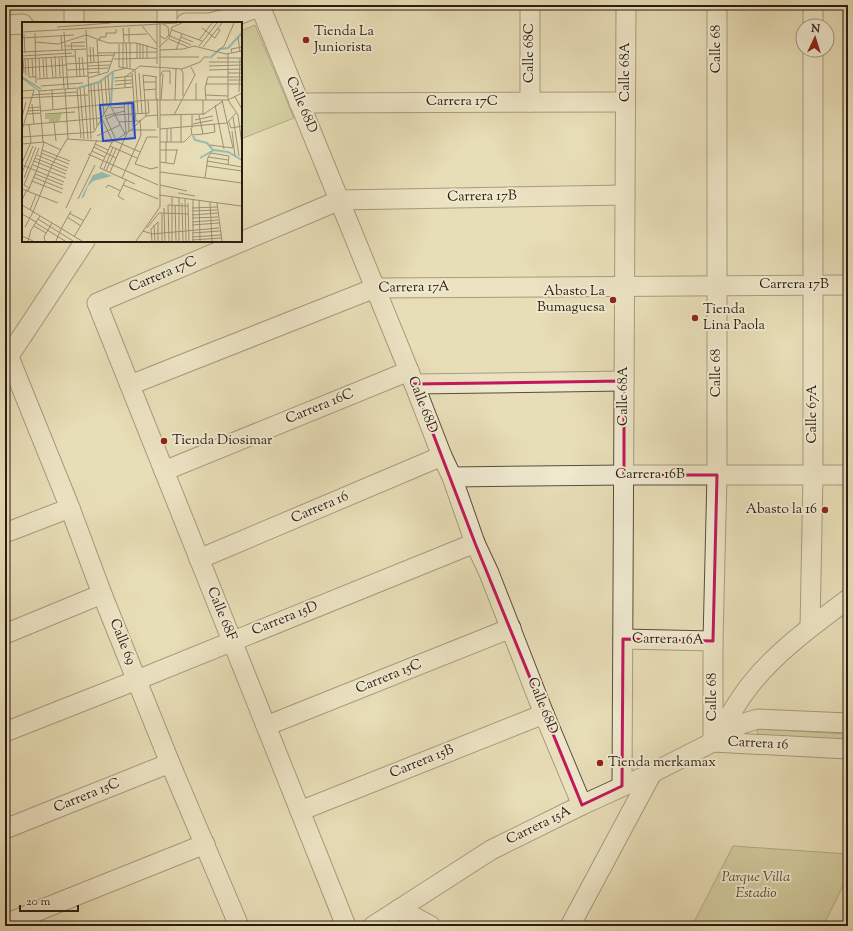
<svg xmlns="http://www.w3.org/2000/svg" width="853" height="931" viewBox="0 0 853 931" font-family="'Sorts Mill Goudy',serif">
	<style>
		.green { fill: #bcbf8a; stroke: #746e4d }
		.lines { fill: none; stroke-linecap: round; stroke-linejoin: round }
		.minor-casing { stroke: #5b4c3a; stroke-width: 21 }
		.minor { stroke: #efe9d0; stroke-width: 19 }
		.marked { fill: none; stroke: #c2185b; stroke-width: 3; stroke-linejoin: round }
		.poi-dot { fill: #8f2418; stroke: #efe9d0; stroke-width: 1.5 }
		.labels { text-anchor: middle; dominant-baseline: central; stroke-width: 4; stroke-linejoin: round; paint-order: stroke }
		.poi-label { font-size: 14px; fill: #2c1c10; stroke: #efe9d0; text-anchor: start }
		.street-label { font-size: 14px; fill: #2c1c10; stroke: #efe9d0 }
		.park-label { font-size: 14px; font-style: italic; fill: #574d35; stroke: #efe9d0 }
		.inset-river { fill: none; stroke: #97bbb0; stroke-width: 2 }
		.inset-road { fill: none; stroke: #9c9074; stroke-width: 1 }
		.view { fill: #1d4ed8; fill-opacity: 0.15; stroke: #1d4ed8; stroke-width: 2 }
		.inset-edge { fill: none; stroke: #2c1c10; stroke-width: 2 }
	</style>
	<rect width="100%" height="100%" fill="#e7ddb7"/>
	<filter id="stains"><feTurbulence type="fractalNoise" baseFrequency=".005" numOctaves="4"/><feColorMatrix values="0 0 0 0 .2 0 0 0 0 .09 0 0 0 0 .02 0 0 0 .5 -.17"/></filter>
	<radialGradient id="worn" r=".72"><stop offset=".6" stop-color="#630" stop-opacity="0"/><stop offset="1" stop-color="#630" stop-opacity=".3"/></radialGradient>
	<g class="green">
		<polygon points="255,25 294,118 241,139 241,31"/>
		<polygon points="757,729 848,734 848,742 758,737"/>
		<polygon points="733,846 848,854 848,876 823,926 692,926"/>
	</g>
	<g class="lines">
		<g class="minor-casing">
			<g id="minor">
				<polyline points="74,5 74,23"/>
				<polyline points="167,5 167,23"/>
				<polyline points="530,5 530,102"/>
				<polyline points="813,5 813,26"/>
				<polyline points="260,6 409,371 442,456 452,477 475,543 489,573 544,714 582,805"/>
				<polyline points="186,23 210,23 233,17 263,5"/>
				<polyline points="5,25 23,24"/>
				<polyline points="299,103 625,102"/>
				<polyline points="9,357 70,508 102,594 170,763 239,926"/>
				<polyline points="5,362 85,241"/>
				<polyline points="414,384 624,381"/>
				<polyline points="130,385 375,288 848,285"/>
				<polyline points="164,471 409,371"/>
				<polyline points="452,477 624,475 848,475"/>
				<polyline points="5,533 70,508"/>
				<polyline points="199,559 442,456"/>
				<polyline points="810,627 813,475 813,50"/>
				<polyline points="5,634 102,594"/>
				<polyline points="623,639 713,641"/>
				<polyline points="266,726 511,628"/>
				<polyline points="5,732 137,680 475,543"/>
				<path d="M717 735C728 719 738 700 751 684 778 650 814 625 848 599"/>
				<polyline points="713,742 713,641 717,475 717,5"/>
				<polyline points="713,742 848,749"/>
				<polyline points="622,786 626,5"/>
				<polyline points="300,811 544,714"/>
				<polyline points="5,829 170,763"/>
				<polyline points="399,909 431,926"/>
				<polyline points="5,924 205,844"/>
				<polyline points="346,926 97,303 340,200 625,195"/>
				<polyline points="373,926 491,850 582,805 652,773 713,742 732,729 744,723 758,719 848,723"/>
				<polyline points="570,926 652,773"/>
			</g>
		</g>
		<use href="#minor" class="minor"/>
	</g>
	<path d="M0 0H853V931H0ZM624 381V475H717L713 641 623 639 622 786 582 805 475 543 414 384Z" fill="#e7ddb7" fill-opacity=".55" fill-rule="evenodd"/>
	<path class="marked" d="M624 381V475H717L713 641 623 639 622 786 582 805 475 543 414 384Z"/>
	<g class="poi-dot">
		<circle cx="306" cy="40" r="4"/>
		<circle cx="613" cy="300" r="4"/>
		<circle cx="695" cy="318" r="4"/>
		<circle cx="164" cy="441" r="4"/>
		<circle cx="825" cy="510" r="4"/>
		<circle cx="600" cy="763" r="4"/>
	</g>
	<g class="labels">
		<g class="poi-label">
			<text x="314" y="32">Tienda La<tspan x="314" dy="16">Juniorista</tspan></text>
			<text x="605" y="292" text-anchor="end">Abasto La<tspan x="605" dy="16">Bumaguesa</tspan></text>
			<text x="703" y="310">Tienda<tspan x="703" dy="16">Lina Paola</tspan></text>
			<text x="172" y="441">Tienda Diosimar</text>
			<text x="817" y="510" text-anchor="end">Abasto la 16</text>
			<text x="608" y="763">Tienda merkamax</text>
		</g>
		<g class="street-label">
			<text transform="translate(717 49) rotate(-90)">Calle 68</text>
			<text transform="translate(530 53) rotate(-90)">Calle 68C</text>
			<text transform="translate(626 72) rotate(-90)">Calle 68A</text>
			<text x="462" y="102">Carrera 17C</text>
			<text transform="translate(301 105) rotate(67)">Calle 68D</text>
			<text transform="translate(482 197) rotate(-1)">Carrera 17B</text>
			<text transform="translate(163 275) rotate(-23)">Carrera 17C</text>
			<text x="794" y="285">Carrera 17B</text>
			<text transform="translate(414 288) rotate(-1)">Carrera 17A</text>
			<text transform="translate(717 373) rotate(-90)">Calle 68</text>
			<text transform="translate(624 396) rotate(-90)">Calle 68A</text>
			<text transform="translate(422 405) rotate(69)">Calle 68D</text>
			<text transform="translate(320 407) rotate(-22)">Carrera 16C</text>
			<text transform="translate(813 414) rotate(-90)">Calle 67A</text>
			<text x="650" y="475">Carrera 16B</text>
			<text transform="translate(320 508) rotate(-23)">Carrera 16</text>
			<text transform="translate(221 614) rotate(68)">Calle 68F</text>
			<text transform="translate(285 619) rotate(-22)">Carrera 15D</text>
			<text transform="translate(668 640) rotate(1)">Carrera 16A</text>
			<text transform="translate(122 642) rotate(68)">Calle 69</text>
			<text transform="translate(389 677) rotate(-22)">Carrera 15C</text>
			<text transform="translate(713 697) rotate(-90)">Calle 68</text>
			<text transform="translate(542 706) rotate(68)">Calle 68D</text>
			<text transform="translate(758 744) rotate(3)">Carrera 16</text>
			<text transform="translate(422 762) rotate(-22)">Carrera 15B</text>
			<text transform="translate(87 796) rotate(-22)">Carrera 15C</text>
			<text transform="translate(539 826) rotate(-26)">Carrera 15A</text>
		</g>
		<g class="park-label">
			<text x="756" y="878">Parque Villa<tspan x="756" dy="16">Estadio</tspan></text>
		</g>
	</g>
	<g transform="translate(22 22)">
		<rect width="220" height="220" fill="#e7ddb7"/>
		<path d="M40 91 37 100H27V97H23V93Z" fill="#bcbf8a"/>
		<path d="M80 150 90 154 71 159 66 164 62 175 59 176 71 153Z" fill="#97bbb0"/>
		<path class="inset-river" d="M188 36 198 27 206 26 220 11M0 55 19 67M56 66 77 60 92 49M89 82 91 49M171 114 173 118 185 121 191 128M178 136 192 128 206 130 220 138"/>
		<path class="inset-road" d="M120 4 135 22M35 5 89 1M101 6 102 21M107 6V20M180 6 193 16 198 8 195 7M64 8 69 117M150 8 180 19M0 10 155 1M42 10 46 67M13 11 14 61M2 12 3 31M101 13 125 12M39 14 40 28M138 14 143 17 147 13 146 5 141 2M148 14 169 23M159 15 171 20M216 15 218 30M0 16 52 13M147 17 166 25M75 18 77 53M177 18 190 1M77 19 78 15H84V11H94V7M13 20 36 22 64 13 86 21H114L135 27M108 20V47M101 21V46M118 21V36M97 22V45L114 48M121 22V36M125 23V36M43 24H63M177 24 195 1M68 25 69 41M71 25 72 40M137 25 147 16 150 5 160 1M181 25 200 1M50 28 49 21 63 20M53 28 55 55M138 28 161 27 172 24 204 32 220 29M154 28 160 12M195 29 202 24 212 1M0 30 64 27M75 31 135 30M210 31 209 27 220 25M206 32V78L216 93 220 123M0 34 50 31M33 34 34 56M65 34 93 33M37 35 38 55M40 35 42 66M57 35 58 55M60 35 62 54M137 35H177M17 36 18 56M21 36 22 56M24 36 25 56M29 36 31 56M195 36H220M0 37 53 34M1 37 2 51M3 37 4 53M6 37 7 55H15M10 37 11 55M92 37 135 36M115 37V21M187 40H220M65 41 90 39M44 42 65 41M135 42V1M65 44 88 43M187 44 220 43M0 46 44 43M65 47 87 46M159 47 161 51V74M45 48 65 47M187 48 220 47M92 49 105 46 104 21M113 49 116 91M65 51 77 50M110 51 112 79M117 51 120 91M206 51H220M121 53 124 94M121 53 135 55M86 54 88 83M138 54 141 49H148V62M134 55V77M0 56 17 69 21 120M66 56 86 50 93 30M83 56 85 83M92 56 110 54M15 57 66 54M207 58H220M79 59 82 92M93 59 110 58M121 60H134M76 61 79 97M72 62 75 104M184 62H220M69 63 72 108M93 63 110 61M19 64 61 61M62 65 66 117M103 65V55L118 44 160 47 178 40 182 35H187M58 66 62 117M43 67 46 117M30 68 31 88M122 68 134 67M0 69 12 68 0 108M17 69 55 66 59 116M66 69 111 65M217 70 218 36M10 73 55 70M183 73 206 74M213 75 220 87M0 76 66 73M135 76 136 106M126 78 127 91M139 78 141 52M153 78 154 46M174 78V61M181 78V93M184 78 183 66 186 55H220M106 79 107 109M109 79 111 105M112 79 114 99M102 80 104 111M10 82 12 102M88 83 103 112M193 83 202 127M6 86 18 85M90 86 102 85M6 89 19 88M19 89 126 78H206L220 71M5 92 19 91M23 92 53 90M159 92V120M138 93 182 92 201 79M152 93 173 53 169 45M170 93V106M177 93 181 112M0 95 4 80M211 95 217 134M80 97 91 120M84 97 93 93 127 91M173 98 191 94M32 100 34 119M97 100 118 99 124 94 136 93M207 100 209 106 220 104M171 102 191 98M2 103 80 96M145 106V120M149 106V120M169 106 170 113 181 112 193 110 192 102M138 107 205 101 214 91M108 109 118 99M210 109 213 134M75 114 98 103M0 115 72 110 87 83M136 115H125L113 142 129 147 136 145M94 118 83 94 103 89M93 119 118 130M90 120 78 146 113 162M138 120H162L170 112M144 120V141M0 122 22 120 39 128M73 122 86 128M188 123 211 126 200 78M88 124 115 136M72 125 94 136M20 128 48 139M138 128H156M70 129 83 135M19 131 47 142M66 132 136 163M15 133 46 146M186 135 206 138M13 136 45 149M12 139 44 152M185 139 220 145M138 140 152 142 155 128M0 141 9 120 7 103M0 143 42 160M11 143 44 156M185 144 220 149M82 147 91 125M84 149 94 127M88 150 105 111M138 150 220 161M0 151 11 124M13 152 41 163M11 155 41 167M2 156 14 125M100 156 119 113 118 98M183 156 186 135 189 131 207 134 206 142M10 159 40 171M101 163 136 177M138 163 165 169M7 166 2 163 17 126M84 166 86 163 99 169M0 167 36 181M6 169 16 145 22 120M156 171 173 174M137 173 219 184M150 175V219M157 176V219M56 177 73 143M163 177 164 219M0 178 5 167M102 178 96 174 104 157M177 178 178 219M188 180 190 219M160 181 161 219M166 181 167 219M195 181 200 219M0 183 60 219M153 183 154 219M44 186 75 118M142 186 143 219M170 186 195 185M8 188 14 173M170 189 195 188M11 190 30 143 45 117 91 120 109 108H134M47 191 62 199M0 192 14 200M140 192V219M170 193 196 191M45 195 59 204M170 196 196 195M16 197 51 219M136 200V219M170 200 196 198M14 201 43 219M132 203 133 219M170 203 197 201M12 204 24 211M3 205 11 190M125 206 137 191 166 192M39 207 49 189M121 209 130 212 197 206M170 211 198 209M0 214 11 219M52 215 69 186M170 215 199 213M170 218 199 216M6 219 9 208 18 194M23 219 22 215 30 201M34 219 39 207M114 219 138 185V1M130 219 129 207 136 200M147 219 146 183 166 184M171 219V178"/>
		<path class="view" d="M111 81 113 116 81 119 78 83Z"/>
		<rect width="220" height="220" class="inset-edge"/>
	</g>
	<rect width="853" height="931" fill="none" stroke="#e7ddb7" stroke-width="20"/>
	<rect x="6" y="6" width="841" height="919" fill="none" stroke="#2c1c10" stroke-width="2"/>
	<rect x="10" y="10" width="833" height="911" fill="none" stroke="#2c1c10"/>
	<g transform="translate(815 38) rotate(4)"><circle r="19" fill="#efe9d0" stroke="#a19783"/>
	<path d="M0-3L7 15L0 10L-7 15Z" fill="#8f2418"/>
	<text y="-6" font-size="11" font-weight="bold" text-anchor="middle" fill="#2c1c10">N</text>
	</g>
	<path d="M20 905v6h58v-6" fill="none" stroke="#2c1c10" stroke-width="2"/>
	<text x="26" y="905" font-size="12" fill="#2c1c10" stroke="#efe9d0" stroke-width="3" paint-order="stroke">20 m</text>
	<rect width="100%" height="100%" filter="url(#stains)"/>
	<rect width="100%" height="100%" fill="url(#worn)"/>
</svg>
